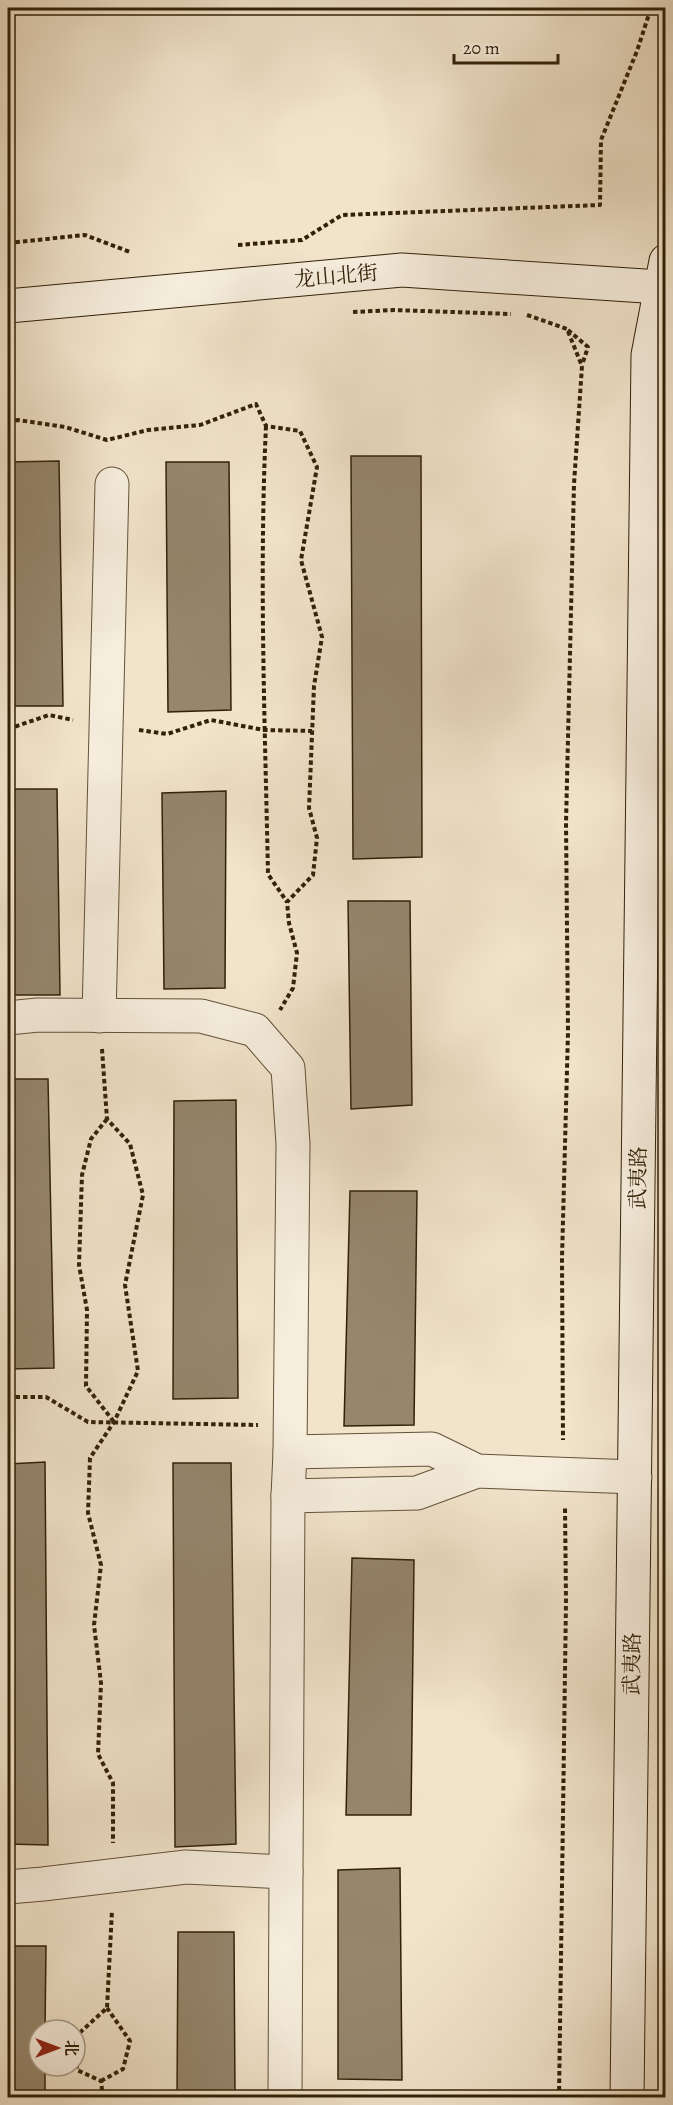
<svg xmlns="http://www.w3.org/2000/svg" width="673" height="2105" viewBox="0 0 673 2105" font-family="Alegreya,'Noto Serif SC',serif">
	<style>
		.building { fill: #95866d; stroke: #322107; stroke-width: 1.5 }
		.lines { fill: none; stroke-linecap: round; stroke-linejoin: round }
		.street-casing { stroke: #625238; stroke-width: 35 }
		.secondary-casing { stroke: #322107; stroke-width: 35 }
		.path { stroke: #322107; stroke-width: 4; stroke-dasharray: 4.5 3; stroke-linecap: butt }
		.street { stroke: #f6eddd; stroke-width: 33 }
		.secondary { stroke: #f6eddd; stroke-width: 33 }
		.labels { text-anchor: middle; dominant-baseline: central; stroke-width: 6; stroke-linejoin: round; paint-order: stroke }
		.street-label { font-size: 21px; fill: #322107; stroke: #f6eddd }
	</style>
	<rect width="100%" height="100%" fill="#f1e4cb"/>
	<filter id="stains"><feTurbulence type="fractalNoise" baseFrequency=".00333" numOctaves="4"/><feColorMatrix values="0 0 0 0 .2 0 0 0 0 .09 0 0 0 0 .02 0 0 0 .5 -.17"/></filter>
	<radialGradient id="worn" r=".72"><stop offset=".6" stop-color="#630" stop-opacity="0"/><stop offset="1" stop-color="#630" stop-opacity=".3"/></radialGradient>
	<g class="building">
		<polygon points="351,456 421,456 422,857 353,859"/>
		<polygon points="59,461 63,706 8,706 8,462"/>
		<polygon points="166,462 229,462 231,710 168,712"/>
		<polygon points="8,789 57,789 60,995 8,995"/>
		<polygon points="226,791 225,988 164,989 162,793"/>
		<polygon points="348,901 410,901 412,1105 351,1109"/>
		<polygon points="8,1079 48,1079 54,1368 8,1369"/>
		<polygon points="236,1100 238,1398 173,1399 174,1101"/>
		<polygon points="350,1191 417,1191 414,1425 344,1426"/>
		<polygon points="45,1462 48,1845 8,1844 8,1464"/>
		<polygon points="173,1463 231,1463 236,1844 175,1847"/>
		<polygon points="352,1558 414,1560 411,1815 346,1815"/>
		<polygon points="400,1868 402,2080 338,2079 338,1870"/>
		<polygon points="178,1932 234,1932 235,2098 177,2098"/>
		<polygon points="8,1946 46,1946 45,2030 39,2030 39,2066 45,2066 45,2098 8,2098"/>
	</g>
	<g class="lines">
		<g class="street-casing">
			<g id="street">
				<polyline points="99,1016 112,484"/>
				<polyline points="8,1018 38,1015 201,1016 255,1030 288,1068 293,1144 290,1452"/>
				<polyline points="477,1471 417,1493 288,1496 290,1452 432,1449 477,1471 635,1477"/>
				<polyline points="286,1872 288,1496"/>
				<polyline points="8,1887 43,1884 186,1867 286,1872 285,2098"/>
			</g>
		</g>
		<g class="secondary-casing">
			<g id="secondary">
				<polyline points="8,306 402,270 660,287"/>
				<polyline points="627,2098 648,355 666,261"/>
			</g>
		</g>
		<g class="path">
			<polyline points="8,243 85,235 130,252"/>
			<polyline points="238,245 302,240 342,215 600,205 601,140 637,51 651,8"/>
			<polyline points="353,312 394,310 511,314"/>
			<polyline points="527,315 567,329 582,366 574,484 566,823 568,1032 562,1258 563,1440"/>
			<polyline points="568,330 588,347 582,365"/>
			<polyline points="8,422 18,420 65,427 107,440 148,430 200,425 256,404 266,426 300,431 317,467 301,560 322,637 314,686 309,808 317,838 313,875 287,902 289,923 297,953 293,988 280,1010"/>
			<path d="M266 426C259 575 265 725 268 874L287 902"/>
			<polyline points="8,729 49,715 73,720"/>
			<polyline points="139,730 167,734 211,720 264,730 312,731"/>
			<polyline points="102,1049 107,1119 130,1144 143,1195 125,1285 138,1371 114,1422 90,1458 88,1513 101,1565 94,1625 101,1683 98,1754 113,1783 113,1843"/>
			<polyline points="107,1119 91,1139 82,1175 79,1265 87,1310 86,1386 114,1422"/>
			<polyline points="8,1397 46,1397 88,1422 258,1425"/>
			<polyline points="101,2081 123,2069 130,2041 107,2008"/>
			<polyline points="103,2098 101,2081 77,2070 76,2036 107,2008 112,1910"/>
			<polyline points="559,2098 566,1601 565,1507"/>
		</g>
		<use href="#street" class="street"/>
		<use href="#secondary" class="secondary"/>
	</g>
	<g class="labels">
		<g class="street-label">
			<text transform="translate(336 276) rotate(-5)">龙山北街</text>
			<text transform="translate(638 1178) rotate(-89)">武夷路</text>
			<text transform="translate(632 1664) rotate(-89)">武夷路</text>
		</g>
	</g>
	<rect width="673" height="2105" fill="none" stroke="#f1e4cb" stroke-width="30"/>
	<rect x="9" y="9" width="655" height="2087" fill="none" stroke="#322107" stroke-width="3"/>
	<rect x="15" y="15" width="643" height="2075" fill="none" stroke="#322107" stroke-width="1.5"/>
	<g transform="translate(57 2048) rotate(90)"><circle r="28" fill="#f6eddd" stroke="#a89b87" stroke-width="1.5"/>
	<path d="M0-4.5L10 22L0 15L-10 22Z" fill="#8f2418"/>
	<text y="-9" font-size="16" font-weight="bold" text-anchor="middle" fill="#322107">北</text>
	</g>
	<path d="M454 54v9h104v-9" fill="none" stroke="#322107" stroke-width="3"/>
	<text x="463" y="54" font-size="18" fill="#322107" stroke="#f6eddd" stroke-width="4.5" paint-order="stroke">20 m</text>
	<rect width="100%" height="100%" filter="url(#stains)"/>
	<rect width="100%" height="100%" fill="url(#worn)"/>
</svg>
